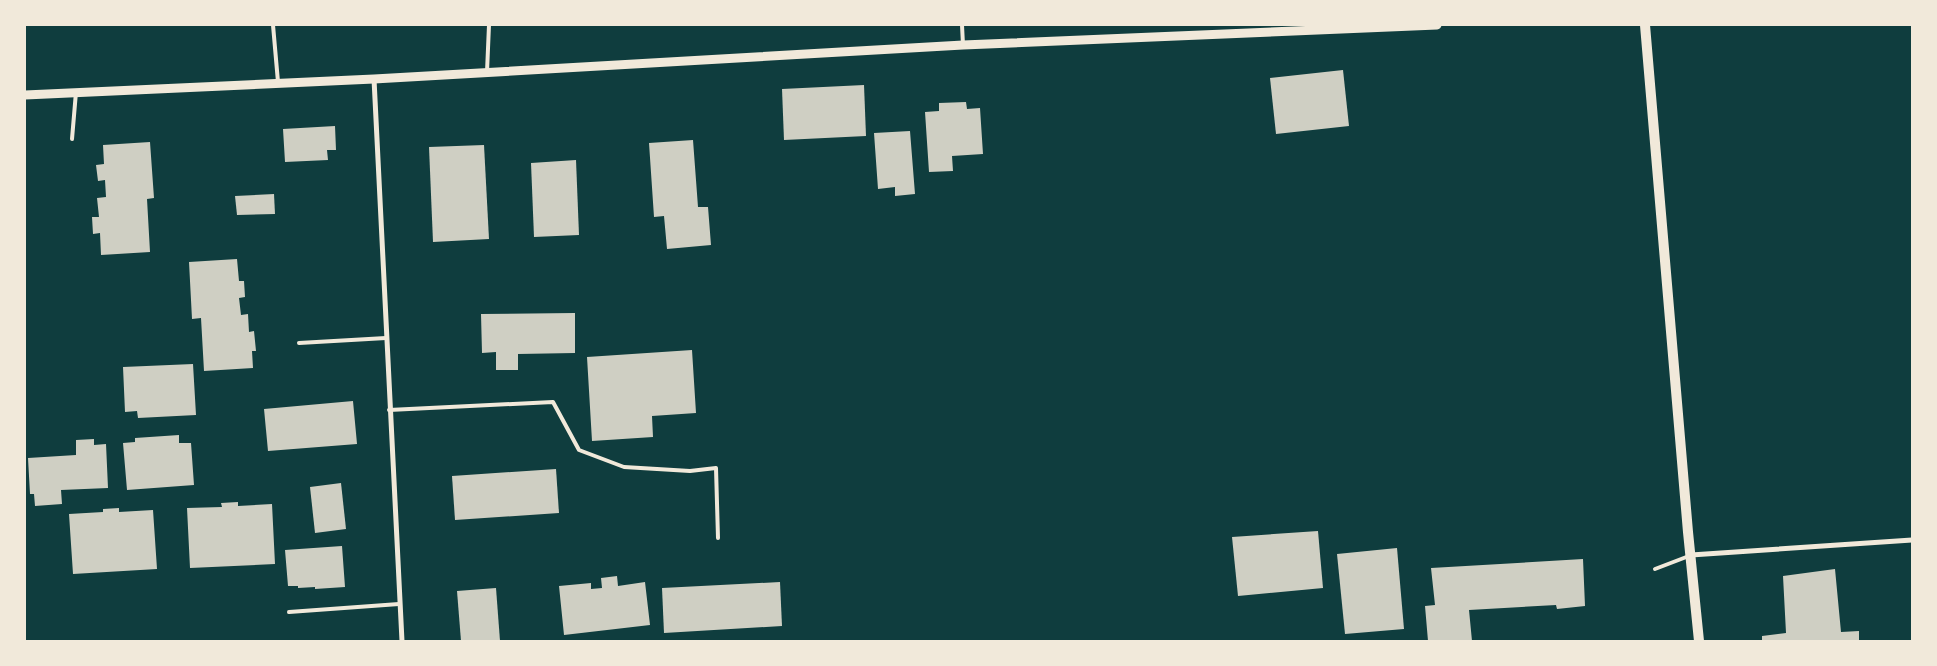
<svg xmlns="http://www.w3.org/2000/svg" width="1937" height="666" viewBox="0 0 1937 666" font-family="'DejaVu Sans',sans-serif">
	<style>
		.building { fill: #cfcfc3 }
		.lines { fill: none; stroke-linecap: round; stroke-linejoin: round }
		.service { stroke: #f1e9da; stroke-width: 4 }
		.minor { stroke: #f1e9da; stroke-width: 5 }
		.tertiary { stroke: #f1e9da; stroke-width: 9 }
		.secondary { stroke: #f1e9da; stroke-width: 10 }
	</style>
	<rect width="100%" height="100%" fill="#0f3d3e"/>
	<g class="building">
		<polygon points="1343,70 1349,126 1276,134 1270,78"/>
		<polygon points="864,85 866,136 784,140 782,89"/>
		<polygon points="966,102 967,109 980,108 983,154 952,156 953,171 929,172 925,112 939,111 939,103"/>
		<polygon points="335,126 336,150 327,150 328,160 285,162 283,129"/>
		<polygon points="910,131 915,194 895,196 895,187 878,189 874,133"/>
		<polygon points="693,140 698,207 708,207 711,245 667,249 664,216 654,217 649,143"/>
		<polygon points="150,142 154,198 147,199 150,252 101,255 100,233 93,234 92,217 99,217 97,198 106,197 105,180 98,181 96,165 104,164 103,145"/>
		<polygon points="484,145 489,239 433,242 429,147"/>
		<polygon points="576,160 579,235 534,237 531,163"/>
		<polygon points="274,194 275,214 237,215 235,196"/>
		<polygon points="237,259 239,281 244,281 245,297 239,298 241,315 248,314 249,332 254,331 256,351 252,351 253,368 204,371 201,318 192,319 189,262"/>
		<polygon points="575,313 575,353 518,354 518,370 496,370 496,352 482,353 481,314"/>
		<polygon points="692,350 696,413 652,416 653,437 592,441 587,357"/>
		<polygon points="193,364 196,415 138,418 137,411 125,412 123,367"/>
		<polygon points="353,401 357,444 268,451 264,409"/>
		<polygon points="179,435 179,443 191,443 194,485 127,490 123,443 135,442 135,438"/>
		<polygon points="94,439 94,445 106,444 108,488 61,490 62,504 35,506 34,494 30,494 28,458 76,455 76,440"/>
		<polygon points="556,469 559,513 455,520 452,476"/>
		<polygon points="341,483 346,529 315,533 310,487"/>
		<polygon points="238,502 238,506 272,504 275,564 190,568 187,508 222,507 221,503"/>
		<polygon points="119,508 119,512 153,510 157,569 73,574 69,514 103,512 103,509"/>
		<polygon points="1318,531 1323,588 1238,596 1232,537"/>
		<polygon points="342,546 345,587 315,589 315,587 298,588 298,586 288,586 285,550"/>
		<polygon points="1397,548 1404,629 1345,634 1337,554"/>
		<polygon points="1583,559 1585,606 1557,609 1556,605 1469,610 1472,641 1428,641 1425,606 1435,605 1431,568"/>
		<polygon points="1835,569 1841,632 1859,631 1859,641 1762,641 1762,636 1786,633 1783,576"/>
		<polygon points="617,576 618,586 645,582 650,625 564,635 559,586 591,583 591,589 602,588 601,578"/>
		<polygon points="780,582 782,626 664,633 662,588"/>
		<polygon points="496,588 500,641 461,641 457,591"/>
	</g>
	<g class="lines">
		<g class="service">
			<polyline points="273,25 278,82"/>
			<polyline points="962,25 963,45"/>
			<polyline points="487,72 489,25"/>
			<polyline points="72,139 76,92"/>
			<polyline points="299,343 386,338"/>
			<polyline points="389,410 553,402 579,450 624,467 690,471 716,468 718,538"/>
			<polyline points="1655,569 1689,556"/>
			<polyline points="289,612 399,604"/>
		</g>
		<g class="minor">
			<polyline points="374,79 402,641"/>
			<polyline points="1691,555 1912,540"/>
		</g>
		<polyline class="tertiary" points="25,95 374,79 963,45 1437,25"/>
		<polyline class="secondary" points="1645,25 1688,532 1699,641"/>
	</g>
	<rect width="1937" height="666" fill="none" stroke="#f1e9da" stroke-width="52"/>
</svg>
